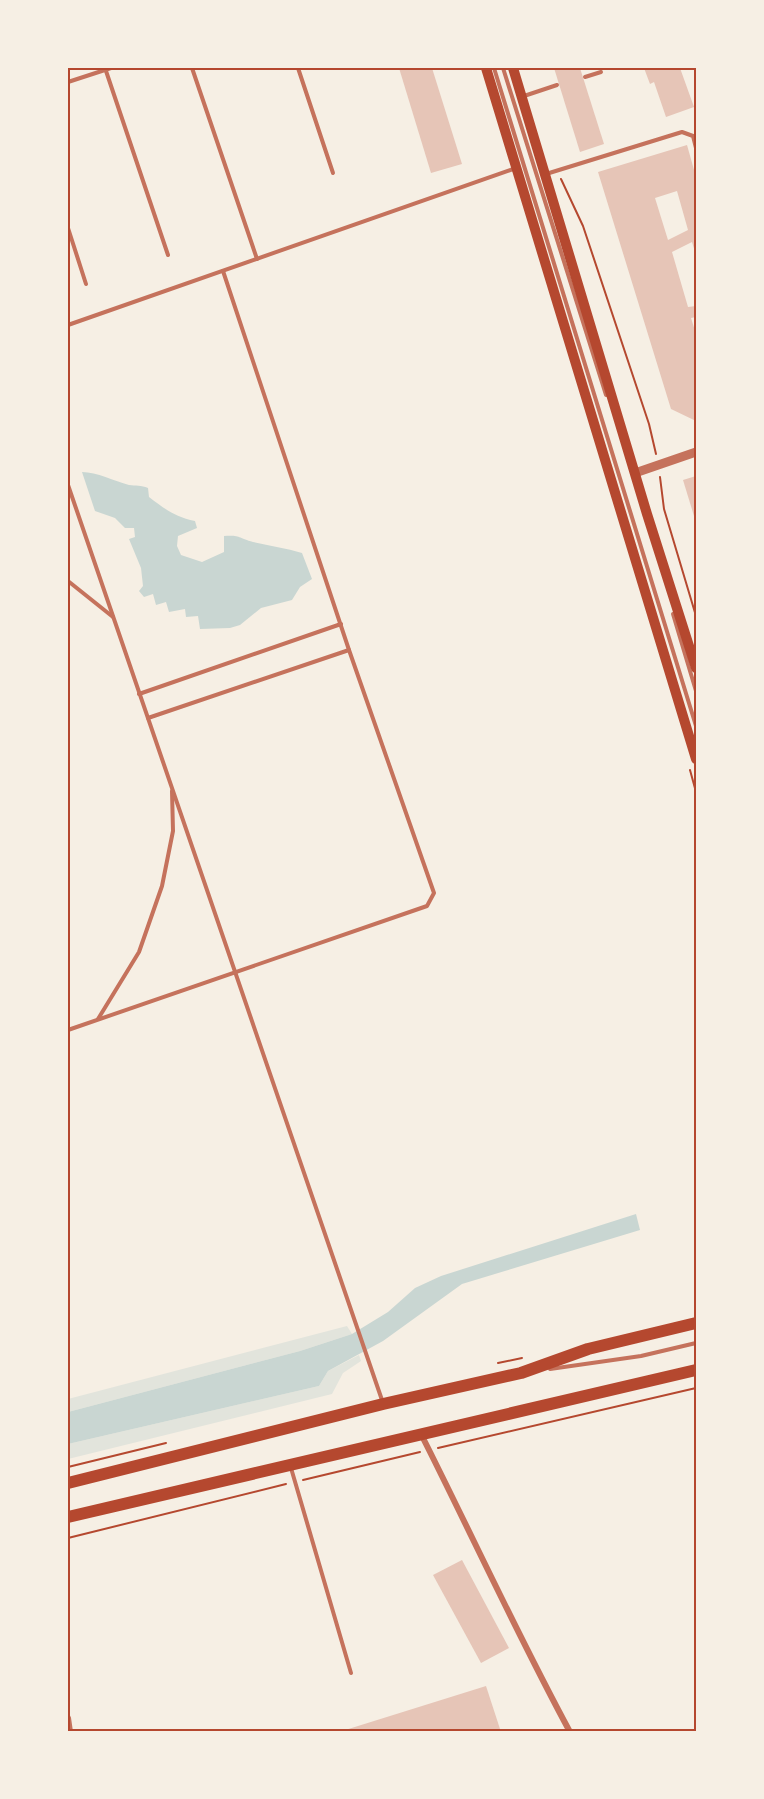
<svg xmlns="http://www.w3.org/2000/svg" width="764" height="1799" viewBox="0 0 764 1799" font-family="'Alegreya Sans',sans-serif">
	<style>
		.green { fill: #e2e4dc }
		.water { fill: #c9d6d2 }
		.building { fill: #e6c5b7; fill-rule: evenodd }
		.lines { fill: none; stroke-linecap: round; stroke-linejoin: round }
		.path { stroke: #b5482f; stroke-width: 2 }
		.service { stroke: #c5725c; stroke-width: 4 }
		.minor { stroke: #c5725c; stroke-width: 6 }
		.tertiary { stroke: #c5725c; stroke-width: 9 }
		.secondary { stroke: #b5482f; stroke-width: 10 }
		.primary { stroke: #b5482f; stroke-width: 12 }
		.neatline { fill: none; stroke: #b5482f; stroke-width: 2 }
	</style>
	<rect width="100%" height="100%" fill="#f6efe4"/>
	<g class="green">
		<polygon points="347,1326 352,1334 300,1351 68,1412 68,1399"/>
		<polygon points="359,1355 361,1361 343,1373 332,1394 68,1459 68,1444 319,1386 328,1371"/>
	</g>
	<g class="water">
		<path d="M82 472C97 472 114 481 129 485 136 486 141 485 148 488L149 497C165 509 175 517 195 521L197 528 178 536 177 546 181 555 202 562 224 552V536C241 535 238 538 253 542 269 546 286 548 302 553L312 579 300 587 292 600 261 608 240 625 230 628 200 629 198 616 186 617 185 609 169 612 166 602 156 605 153 594 144 597 139 591 143 586 141 568 129 539 135 537 134 528H125L115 518 95 511Z"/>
		<polygon points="636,1214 640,1230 462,1284 383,1341 328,1371 319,1386 68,1444 68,1412 300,1351 352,1334 388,1312 415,1288 441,1276"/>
	</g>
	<g class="building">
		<polygon points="399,68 432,68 462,164 431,173"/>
		<polygon points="554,68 580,68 604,144 580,152"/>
		<polygon points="644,68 680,68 694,107 666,117 654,82 650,84"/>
		<path d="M687 145 696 177V255L692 242 672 252 688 307 696 306V317L691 318 696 334V421L671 409 598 172ZM677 191 688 230 668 240 655 198Z"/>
		<polygon points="696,476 696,515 694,516 683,480"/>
		<polygon points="462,1560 509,1648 481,1663 433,1575"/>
		<polygon points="486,1686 501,1732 342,1732 342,1731"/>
	</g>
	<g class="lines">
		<g class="path">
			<polyline points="561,179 583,226 649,424 656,454"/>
			<polyline points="660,477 664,509 696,616"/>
			<polyline points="690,770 696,792"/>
			<polyline points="498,1363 522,1358"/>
			<polyline points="438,1448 696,1388"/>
			<polyline points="68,1467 166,1443"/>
			<polyline points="303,1480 420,1452"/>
			<polyline points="68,1538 286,1484"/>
		</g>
		<g class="service">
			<polyline points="105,68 168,255"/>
			<polyline points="192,68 257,259"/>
			<polyline points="298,68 333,173"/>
			<polyline points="494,68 696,726"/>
			<polyline points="503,68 606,395"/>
			<polyline points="585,77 601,72"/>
			<polyline points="68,82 111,68"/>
			<polyline points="524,96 557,85"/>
			<polyline points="546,174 682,132 693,136 696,148"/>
			<polyline points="68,228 86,284"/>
			<polyline points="68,325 516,168"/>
			<polyline points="68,485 383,1403"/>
			<polyline points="68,581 113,617"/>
			<polyline points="673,614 696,691"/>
			<polyline points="139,694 341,624"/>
			<polyline points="148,718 349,650"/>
			<polyline points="98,1019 139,952 162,886 173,831 172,791"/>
			<polyline points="68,1030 427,906 434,893 349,650 223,271"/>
			<polyline points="550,1369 641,1356 696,1343"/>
			<polyline points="291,1468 351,1673"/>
		</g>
		<g class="minor">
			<path d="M421 1434C471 1533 517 1634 570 1732"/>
			<polyline points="68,1718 70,1732"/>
		</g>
		<polyline class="tertiary" points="635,473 696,452"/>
		<g class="secondary">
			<polyline points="486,68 696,759"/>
			<polyline points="513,68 647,514 696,668"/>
		</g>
		<g class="primary">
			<polyline points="68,1483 383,1404 521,1373 588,1349 696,1323"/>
			<polyline points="68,1517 696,1370"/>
		</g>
	</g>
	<rect width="764" height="1799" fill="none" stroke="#f6efe4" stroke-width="138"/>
	<rect x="69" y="69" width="626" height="1661" class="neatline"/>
</svg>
